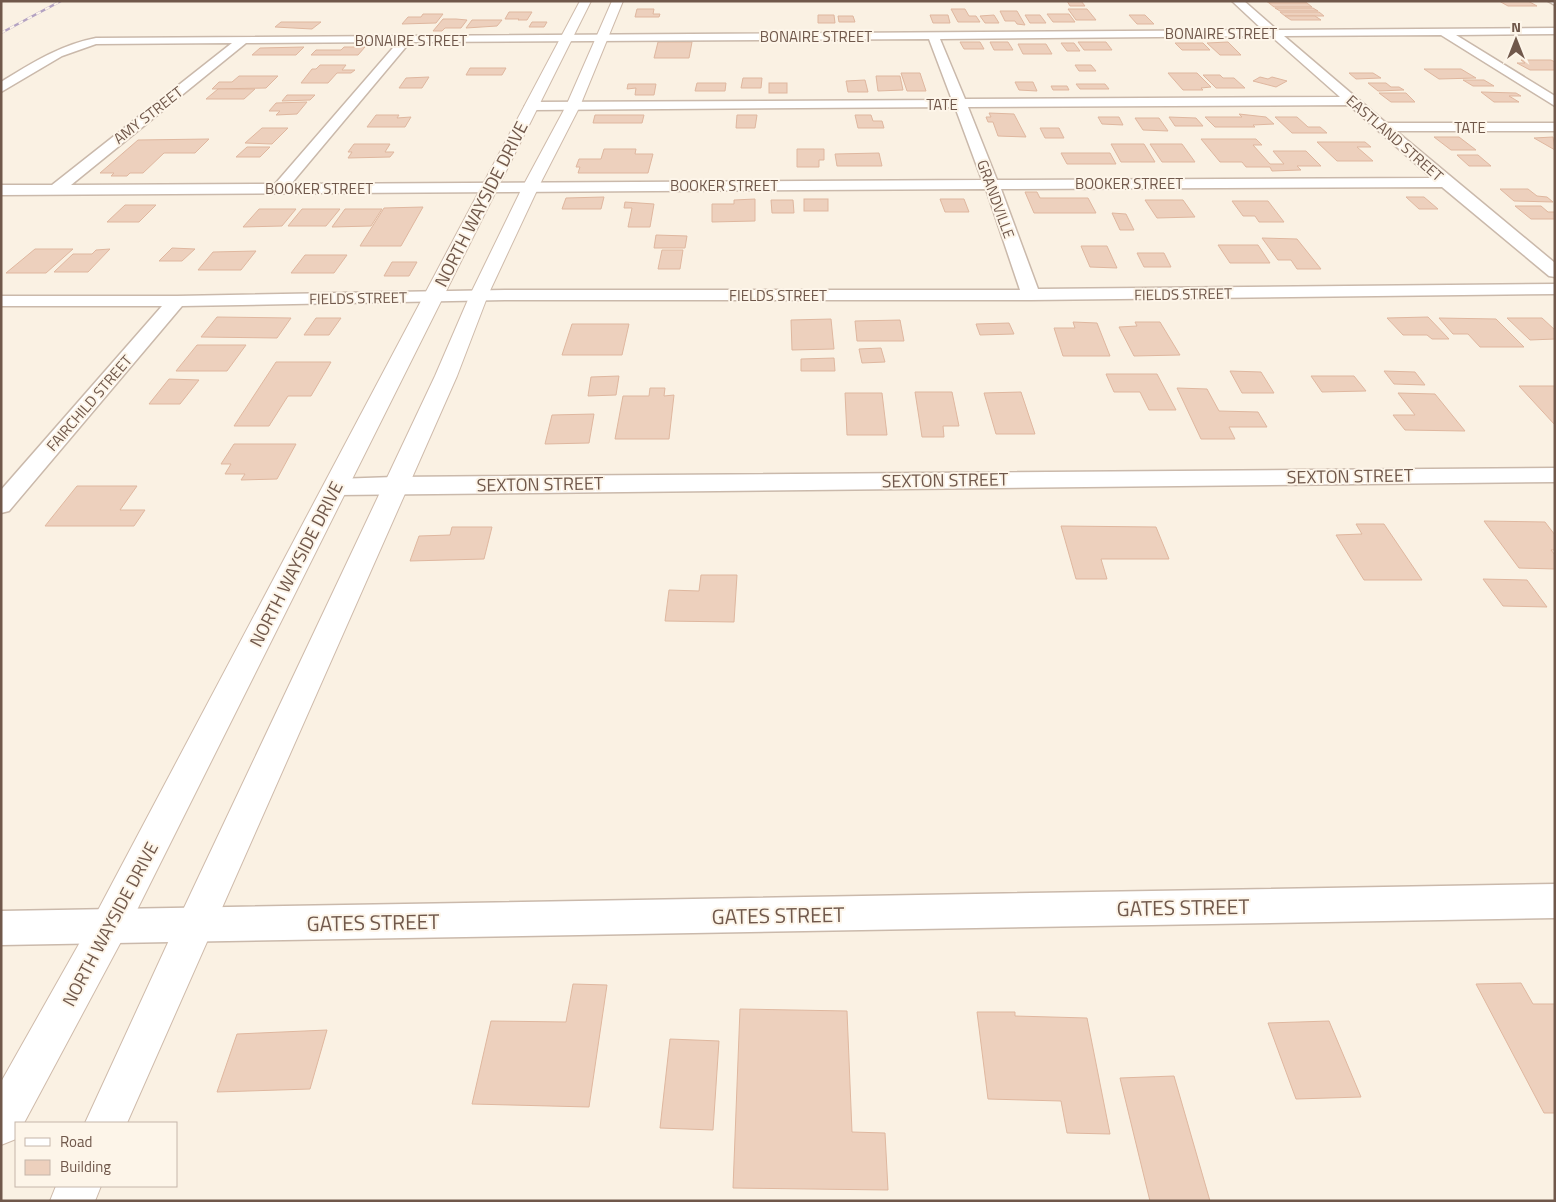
<svg xmlns="http://www.w3.org/2000/svg" width="1556" height="1202" viewBox="0 0 1556 1202" font-family="'Titillium Web',sans-serif">
	<style>
		.building { fill: #edd0bd; stroke: #dfb79f }
		.lines { fill: none; stroke-linecap: round; stroke-linejoin: round }
		.street-casing { stroke: #cab9ab; stroke-width: 3 }
		.secondary-casing { stroke: #cfbbab; stroke-width: 2 }
		.street { fill: #fff; fill-rule: evenodd }
		.secondary { fill: #fff; fill-rule: evenodd }
		.rail-casing { stroke: #b4a3c2; stroke-width: 2.5 }
		.rail { stroke: #fdf5e9; stroke-width: 2; stroke-dasharray: 5; stroke-linecap: butt }
		.labels { text-anchor: middle; dominant-baseline: central; stroke-width: 4; stroke-linejoin: round; paint-order: stroke }
		.far-street-label { font-size: 15px; fill: #70584b; stroke: #fdf5e9 }
		.street-label { font-size: 18px; fill: #70584b; stroke: #fdf5e9 }
		.near-street-label { font-size: 21px; fill: #70584b; stroke: #fdf5e9 }
	</style>
	<rect width="100%" height="100%" fill="#faf1e3"/>
	<g class="building">
		<polygon points="1067,1 1081,1 1085,6 1070,6"/>
		<polygon points="1266,1 1304,1 1307,3 1269,3"/>
		<polygon points="1499,1 1528,1 1537,6 1508,6"/>
		<polygon points="1269,3 1307,3 1312,7 1274,7"/>
		<polygon points="1275,8 1313,8 1318,11 1280,11"/>
		<polygon points="637,9 654,9 653,14 660,14 659,17 635,17"/>
		<polygon points="951,9 965,9 969,16 976,16 980,22 958,22"/>
		<polygon points="1068,9 1087,9 1096,20 1076,20"/>
		<polygon points="1000,11 1017,11 1025,25 1017,24 1015,21 1005,21"/>
		<polygon points="509,12 532,12 527,20 518,20 519,19 505,19"/>
		<polygon points="1280,12 1319,12 1324,16 1285,16"/>
		<polygon points="423,14 443,14 436,23 402,24 408,17 421,17"/>
		<polygon points="1047,14 1069,14 1075,22 1053,22"/>
		<polygon points="818,15 834,15 835,23 818,23"/>
		<polygon points="930,15 948,15 950,23 933,23"/>
		<polygon points="994,15 999,23 985,23 980,16"/>
		<polygon points="1025,15 1040,15 1046,23 1030,23"/>
		<polygon points="1129,15 1145,15 1154,24 1137,24"/>
		<polygon points="838,16 853,16 855,22 839,22"/>
		<polygon points="1285,16 1315,16 1321,20 1291,20"/>
		<polygon points="443,19 456,19 467,20 461,28 445,28 442,31 433,31"/>
		<polygon points="472,20 502,20 497,26 466,28"/>
		<polygon points="281,22 321,22 312,29 275,27"/>
		<polygon points="532,22 547,22 544,27 529,27"/>
		<polygon points="658,42 692,42 689,58 654,58"/>
		<polygon points="960,42 980,42 984,49 964,49"/>
		<polygon points="990,42 1008,42 1013,50 994,50"/>
		<polygon points="1078,42 1106,42 1112,50 1084,50"/>
		<polygon points="1228,42 1241,55 1220,55 1207,43"/>
		<polygon points="1061,43 1074,43 1080,51 1067,51"/>
		<polygon points="1175,43 1203,43 1210,50 1182,50"/>
		<polygon points="1018,44 1046,44 1052,54 1023,54"/>
		<polygon points="304,47 296,55 252,55 260,48"/>
		<polygon points="344,47 365,47 358,55 311,55 316,50 341,50"/>
		<polygon points="1521,60 1551,60 1555,62 1555,70 1530,70 1517,63 1525,63"/>
		<polygon points="320,65 346,65 342,70 355,70 351,73 337,73 328,83 301,83 312,69 316,69"/>
		<polygon points="1075,65 1091,65 1096,71 1079,71"/>
		<polygon points="470,68 506,68 502,75 466,75"/>
		<polygon points="1424,69 1461,69 1476,78 1439,79"/>
		<polygon points="901,73 920,73 926,91 907,91"/>
		<polygon points="1168,73 1197,73 1211,87 1201,88 1203,90 1183,90"/>
		<polygon points="1349,73 1373,73 1381,78 1356,79"/>
		<polygon points="1203,75 1220,75 1223,78 1234,78 1245,88 1216,88"/>
		<polygon points="239,76 278,76 266,88 212,89 219,82 232,82"/>
		<polygon points="876,76 900,76 903,90 878,91"/>
		<polygon points="429,77 422,88 399,88 406,78"/>
		<polygon points="1260,77 1268,79 1272,77 1287,81 1276,87 1253,81"/>
		<polygon points="743,78 762,78 761,88 741,88"/>
		<polygon points="865,80 868,92 848,92 846,81"/>
		<polygon points="1463,80 1484,80 1494,86 1473,86"/>
		<polygon points="1015,82 1033,82 1037,91 1019,90"/>
		<polygon points="697,83 726,83 725,91 695,91"/>
		<rect x="769" y="83" width="18" height="10"/>
		<polygon points="1368,83 1386,83 1391,87 1399,87 1404,90 1378,91"/>
		<polygon points="628,84 656,84 654,95 635,95 636,88 627,89"/>
		<polygon points="1076,84 1105,84 1109,89 1080,89"/>
		<polygon points="1051,86 1067,86 1069,90 1053,90"/>
		<polygon points="218,89 255,89 244,99 206,99"/>
		<polygon points="1481,92 1516,93 1521,96 1509,96 1519,102 1494,102"/>
		<polygon points="1379,93 1406,93 1415,102 1391,102"/>
		<polygon points="287,95 315,95 310,100 282,101"/>
		<polygon points="307,102 297,114 276,115 280,111 269,111 276,103"/>
		<polygon points="989,113 1014,114 1026,137 998,136 993,122 988,122 986,117 991,117"/>
		<polygon points="1239,114 1266,117 1274,124 1253,125 1255,127 1215,127 1205,117 1242,117"/>
		<polygon points="376,115 399,115 397,118 411,117 405,127 367,127"/>
		<polygon points="595,115 644,115 642,123 593,123"/>
		<polygon points="737,115 757,115 755,128 736,128"/>
		<polygon points="855,115 871,115 873,121 882,121 884,128 858,128"/>
		<polygon points="1098,117 1119,117 1123,125 1102,124"/>
		<polygon points="1169,117 1196,118 1203,126 1175,126"/>
		<polygon points="1275,117 1297,117 1308,127 1320,127 1327,133 1292,133"/>
		<polygon points="1135,118 1159,118 1168,131 1143,130"/>
		<polygon points="262,128 288,128 272,144 245,143"/>
		<polygon points="1040,128 1059,128 1064,138 1045,138"/>
		<polygon points="1434,137 1459,137 1476,150 1451,150"/>
		<polygon points="1553,137 1555,150 1534,138"/>
		<polygon points="209,139 195,153 164,153 143,173 130,173 127,176 111,176 114,173 100,173 138,140"/>
		<polygon points="1201,139 1256,139 1262,145 1253,145 1270,164 1284,164 1273,151 1306,151 1321,166 1297,166 1301,170 1272,171 1270,167 1246,167 1242,162 1220,162"/>
		<polygon points="1317,142 1365,142 1371,147 1357,147 1373,161 1337,161"/>
		<polygon points="354,144 390,144 385,152 394,152 390,157 348,158 352,152 348,152"/>
		<polygon points="1111,144 1144,144 1155,162 1121,162"/>
		<polygon points="1150,144 1182,144 1195,162 1162,162"/>
		<polygon points="247,147 270,147 260,157 236,157"/>
		<polygon points="604,149 636,149 635,154 653,154 648,173 578,173 580,167 576,167 579,159 601,159"/>
		<polygon points="797,149 824,149 824,160 819,160 819,167 797,167"/>
		<polygon points="879,153 882,166 837,166 835,154"/>
		<polygon points="1061,153 1110,153 1116,164 1067,164"/>
		<polygon points="1457,155 1478,155 1491,166 1469,166"/>
		<polygon points="1500,189 1528,189 1537,196 1547,197 1553,202 1514,201"/>
		<polygon points="1025,192 1037,192 1040,198 1088,198 1096,213 1034,213"/>
		<polygon points="604,197 601,209 562,209 566,198"/>
		<polygon points="1406,197 1424,197 1438,209 1419,209"/>
		<polygon points="755,199 755,221 712,222 712,204 734,204 734,200"/>
		<rect x="804" y="199" width="24" height="12"/>
		<polygon points="940,199 964,199 969,212 945,212"/>
		<polygon points="771,200 793,200 794,213 772,213"/>
		<polygon points="1145,200 1183,200 1195,217 1157,218"/>
		<polygon points="1232,201 1268,201 1284,222 1259,222 1255,216 1243,216"/>
		<polygon points="625,202 654,204 650,227 628,227 632,208 624,208"/>
		<polygon points="125,205 156,205 139,222 107,222"/>
		<polygon points="1515,206 1541,206 1548,212 1555,212 1555,219 1531,219"/>
		<polygon points="423,207 401,246 360,246 384,208"/>
		<polygon points="259,209 296,209 282,226 243,227"/>
		<polygon points="302,209 340,209 326,226 288,226"/>
		<polygon points="345,209 382,209 371,226 332,227"/>
		<polygon points="1112,213 1126,214 1134,230 1120,230"/>
		<polygon points="656,235 687,236 685,248 654,248"/>
		<polygon points="1262,238 1297,239 1321,269 1297,269 1291,260 1278,260"/>
		<polygon points="1218,245 1258,245 1270,263 1230,263"/>
		<polygon points="1081,246 1107,246 1117,268 1090,267"/>
		<polygon points="172,248 195,249 182,261 159,261"/>
		<polygon points="35,249 73,249 46,273 6,273"/>
		<polygon points="110,249 88,272 54,272 73,254 92,254 96,250"/>
		<polygon points="662,250 683,250 680,269 658,269"/>
		<polygon points="256,251 241,270 198,270 213,252"/>
		<polygon points="1137,253 1164,253 1171,267 1144,267"/>
		<polygon points="305,255 347,255 334,273 291,273"/>
		<polygon points="392,262 417,262 409,276 384,276"/>
		<polygon points="217,317 291,318 277,338 201,337"/>
		<polygon points="1428,317 1449,339 1432,339 1427,335 1403,335 1387,318"/>
		<polygon points="316,318 341,318 329,335 304,335"/>
		<polygon points="1439,318 1496,319 1524,347 1480,347 1468,334 1453,334"/>
		<polygon points="1507,318 1542,318 1555,330 1555,339 1530,340"/>
		<polygon points="831,319 834,349 792,350 791,320"/>
		<polygon points="900,320 904,341 857,341 855,321"/>
		<polygon points="1073,322 1097,323 1110,356 1063,356 1054,328 1075,328"/>
		<polygon points="1135,322 1160,322 1180,355 1134,356 1119,327 1137,326"/>
		<polygon points="1009,323 1014,334 980,335 976,324"/>
		<polygon points="572,324 629,324 622,355 562,355"/>
		<polygon points="197,345 246,345 227,371 176,371"/>
		<polygon points="881,348 885,362 862,363 859,349"/>
		<polygon points="834,358 835,371 801,371 801,359"/>
		<polygon points="276,362 331,362 311,396 288,396 269,426 234,426"/>
		<polygon points="1230,371 1261,372 1274,393 1242,393"/>
		<polygon points="1384,371 1415,372 1425,385 1394,384"/>
		<polygon points="1106,374 1157,374 1176,410 1149,410 1140,392 1114,392"/>
		<polygon points="619,376 616,395 588,396 591,377"/>
		<polygon points="1311,376 1354,376 1366,391 1322,392"/>
		<polygon points="169,379 199,380 180,404 149,404"/>
		<polygon points="1519,386 1555,386 1555,425"/>
		<polygon points="650,388 665,388 664,396 674,395 669,439 615,439 623,396 649,396"/>
		<polygon points="1177,388 1207,389 1219,411 1258,412 1267,427 1229,427 1235,439 1201,439"/>
		<polygon points="915,392 952,392 959,426 943,426 944,437 922,437"/>
		<polygon points="1021,392 1035,434 996,434 984,393"/>
		<polygon points="845,393 882,393 887,435 847,435"/>
		<polygon points="1398,393 1435,394 1465,431 1405,430 1393,415 1415,415"/>
		<polygon points="594,414 589,443 545,444 552,415"/>
		<polygon points="234,444 296,444 277,479 241,480 245,474 225,474 231,464 221,464"/>
		<polygon points="77,486 137,486 120,510 145,510 134,526 45,526"/>
		<polygon points="1484,521 1545,522 1555,535 1555,550 1551,550 1555,555 1555,569 1519,568"/>
		<polygon points="1356,524 1384,524 1422,580 1364,580 1336,535 1362,534"/>
		<polygon points="1061,526 1156,527 1169,559 1101,559 1107,579 1076,579"/>
		<polygon points="452,527 492,527 484,559 410,561 419,536 450,535"/>
		<polygon points="701,575 737,575 734,622 665,621 669,590 699,591"/>
		<polygon points="1483,579 1527,580 1547,607 1503,606"/>
		<polygon points="1521,983 1533,1004 1555,1004 1555,1113 1544,1113 1476,984"/>
		<polygon points="573,984 607,985 589,1107 472,1104 491,1021 566,1022"/>
		<polygon points="740,1009 847,1011 852,1132 885,1133 888,1190 733,1188"/>
		<polygon points="977,1012 1015,1012 1015,1016 1087,1018 1110,1134 1067,1133 1061,1101 988,1099"/>
		<polygon points="1329,1021 1361,1097 1296,1099 1268,1023"/>
		<polygon points="327,1030 310,1089 217,1092 237,1034"/>
		<polygon points="670,1039 719,1041 713,1130 660,1128"/>
		<polygon points="1174,1076 1210,1201 1150,1201 1120,1078"/>
	</g>
	<g class="lines">
		<g class="street-casing">
			<g id="street">
				<path d="M1232 1H1244L1277 30 1555 28V34L1456 35 1555 96V106L1441 35 1284 36 1386 123H1555V131H1396L1555 263V277L1549 276 1442 187 1001 189 1038 289 1555 284V294L1031 300H505L182 306 9 511 1 513V490L162 306H1V296H177L505 290H1020L986 189 1 195V185H52L232 43 96 44 62 56 1 92V82C32 63 60 45 96 38L1263 30ZM1271 36 1340 97 965 99 940 39ZM929 39 952 100 532 102 525 106 532 110 955 107 982 180 291 184 410 42ZM398 42 275 184 71 185 246 43ZM1349 105 1432 178 997 180 968 107Z"/>
				<polygon points="1548,1 1555,1 1555,5"/>
				<polygon points="1555,468 1555,482 336,495 328,492 324,487 328,482 336,479 394,477"/>
				<polygon points="1555,884 1555,918 1,945 1,911"/>
			</g>
		</g>
		<g class="secondary-casing">
			<g id="secondary">
				<polygon points="580,1 591,1 123,938 24,1123 16,1123 16,1139 1,1145 1,1082 97,912"/>
				<polygon points="612,1 623,1 580,106 539,186 488,295 457,376 127,1123 85,1123 182,912 435,376 470,295 523,186 566,106"/>
				<polygon points="56,1186 101,1186 95,1201 50,1201"/>
			</g>
		</g>
		<use href="#street" class="street"/>
		<use href="#secondary" class="secondary"/>
		<g class="rail-casing">
			<polyline id="rail" points="1,33 61,1"/>
		</g>
		<use href="#rail" class="rail"/>
	</g>
	<g class="labels">
		<g class="far-street-label">
			<text x="1221" y="33">BONAIRE STREET</text>
			<text x="816" y="36">BONAIRE STREET</text>
			<text x="411" y="40">BONAIRE STREET</text>
			<text x="942" y="104">TATE</text>
			<text transform="translate(148 115) rotate(-38)">AMY STREET</text>
			<text x="1470" y="127">TATE</text>
			<text transform="translate(1395 138) rotate(41)">EASTLAND STREET</text>
			<text x="1129" y="183">BOOKER STREET</text>
			<text x="724" y="185">BOOKER STREET</text>
			<text x="319" y="188">BOOKER STREET</text>
			<text transform="translate(996 199) rotate(70)">GRANDVILLE</text>
			<text transform="translate(1183 294) rotate(-1)">FIELDS STREET</text>
			<text x="778" y="295">FIELDS STREET</text>
			<text transform="translate(358 298) rotate(-1)">FIELDS STREET</text>
			<text transform="translate(89 403) rotate(-49)">FAIRCHILD STREET</text>
		</g>
		<g class="street-label">
			<text transform="translate(481 204) rotate(-63)">NORTH WAYSIDE DRIVE</text>
			<text transform="translate(1350 476) rotate(-1)">SEXTON STREET</text>
			<text transform="translate(945 480) rotate(-1)">SEXTON STREET</text>
			<text transform="translate(540 484) rotate(-1)">SEXTON STREET</text>
			<text transform="translate(296 564) rotate(-63)">NORTH WAYSIDE DRIVE</text>
			<text transform="translate(110 924) rotate(-62)">NORTH WAYSIDE DRIVE</text>
		</g>
		<g class="near-street-label">
			<text transform="translate(1183 907) rotate(-1)">GATES STREET</text>
			<text transform="translate(778 915) rotate(-1)">GATES STREET</text>
			<text transform="translate(373 922) rotate(-1)">GATES STREET</text>
		</g>
	</g>
	<rect width="1556" height="1202" fill="none" stroke="#70584b" stroke-width="5"/>
	<rect x="15" y="1122" width="162" height="65" fill="#fdf5e9" stroke="#c5b6aa"/>
	<rect x="25" y="1138" width="25" height="8" fill="#ffffff" stroke="#c5b6aa"/>
	<text x="60" y="1147" font-size="15" fill="#70584b">Road</text>
	<rect x="25" y="1160" width="25" height="15" fill="#edd0bd" stroke="#c5b6aa"/>
	<text x="60" y="1172" font-size="15" fill="#70584b">Building</text>
	<g transform="translate(1516 40)" stroke="#fdf5e9" stroke-width="4" paint-order="stroke">
	<path d="M0-4L9 19L0 12L-9 19Z" fill="#70584b"/>
	<text y="-8" font-size="14" font-weight="bold" text-anchor="middle" fill="#70584b">N</text>
	</g>
</svg>
